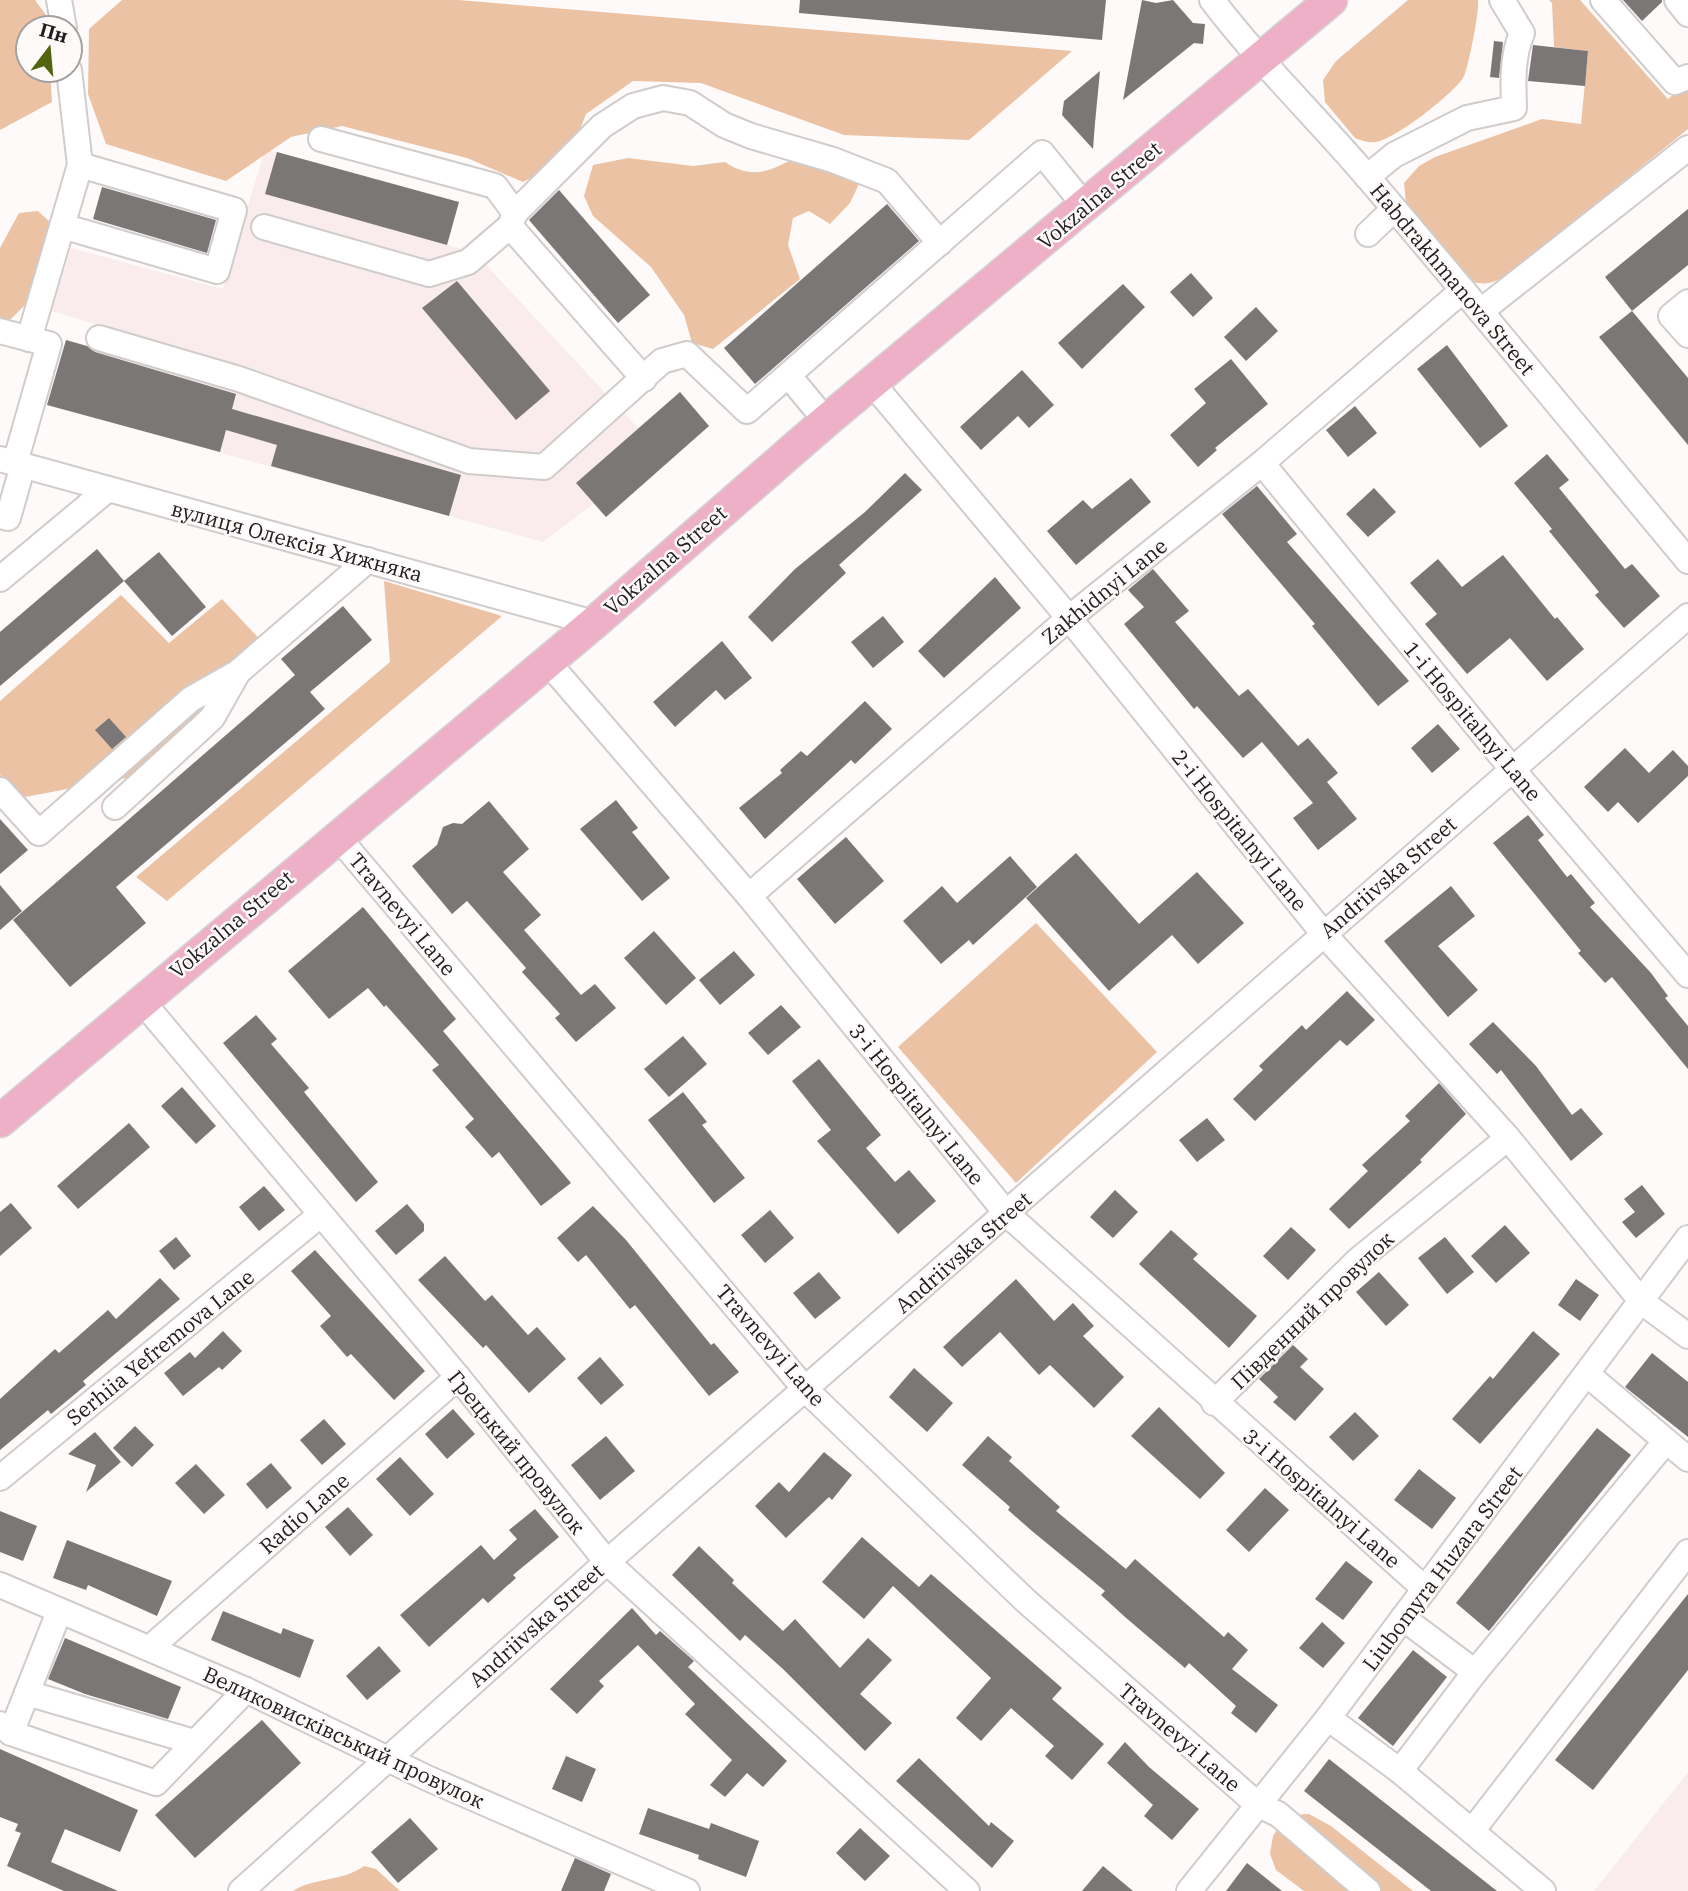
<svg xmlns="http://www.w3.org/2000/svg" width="1688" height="1891" viewBox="0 0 1688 1891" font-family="'IBM Plex Serif',serif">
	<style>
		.built { fill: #faecec }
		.green { fill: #ebc2a3 }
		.building { fill: #7b7776 }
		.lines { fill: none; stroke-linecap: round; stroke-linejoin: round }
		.minor-casing { stroke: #d1cccc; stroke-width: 28 }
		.major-casing { stroke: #d6d6d6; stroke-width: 35 }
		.minor { stroke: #fff; stroke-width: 24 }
		.major { stroke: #eeb0c7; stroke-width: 32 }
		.labels { text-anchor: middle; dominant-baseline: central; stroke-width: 5; stroke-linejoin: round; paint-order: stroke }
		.street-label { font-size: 21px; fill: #1e1c1c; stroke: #fefafa }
	</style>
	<rect width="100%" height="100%" fill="#fefafa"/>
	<g class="built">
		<polygon points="265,149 459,202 447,245 474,252 638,428 680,392 709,426 606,517 593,504 543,542 47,405 66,340 87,346 95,324 52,311 71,248 223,289"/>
		<polygon points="1688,1772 1688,1891 1594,1891 1595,1890"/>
	</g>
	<g class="green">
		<polygon points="0,0 35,0 46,15 47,28 28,28 28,70 50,70 52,102 0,130"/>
		<polygon points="122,0 458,0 1072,51 969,140 844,135 701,83 633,81 586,114 569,158 523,182 467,158 342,126 291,137 226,181 106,144 88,94 89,29"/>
		<path d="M1408 0H1478C1480 8 1468 70 1463 78 1453 94 1395 139 1376 142 1369 143 1362 141 1355 138L1325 102 1323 80 1336 61Z"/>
		<path d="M1549 0H1580L1668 99 1688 83V129L1509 274C1497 281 1487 286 1474 282L1406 204 1404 183 1419 166 1435 157 1542 119 1581 124 1588 51 1554 47 1552 3Z"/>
		<path d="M813 148 861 180 850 203 830 224 809 211 793 218 788 245 800 279 713 349 692 343 684 315 651 267 593 216 584 196 593 165 628 158 693 166 725 162C759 185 781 164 813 148Z"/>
		<polygon points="38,211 52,224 31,299 8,322 0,320 0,248 19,213"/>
		<polygon points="384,581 502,616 167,901 136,877 390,662"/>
		<polygon points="121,595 169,643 222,599 270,650 131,777 25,797 0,775 0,701"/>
		<polygon points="1036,923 1157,1052 1016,1183 898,1047"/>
		<polygon points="1309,1814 1331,1826 1413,1891 1304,1891 1276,1870 1270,1854 1273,1836 1287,1815"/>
		<path d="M364 1866 376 1869 400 1891H293C315 1877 342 1882 364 1866Z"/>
	</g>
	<g class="building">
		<polygon points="800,0 1106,0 1102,40 799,13"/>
		<polygon points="1142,0 1156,3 1173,0 1193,23 1205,24 1203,44 1194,43 1123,100"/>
		<polygon points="1623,0 1662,0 1662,2 1642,21"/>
		<polygon points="1494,41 1503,42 1499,78 1490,77"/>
		<polygon points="1533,45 1588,51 1585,86 1528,81"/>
		<polygon points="1100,71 1095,123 1093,149 1062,115 1064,101"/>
		<polygon points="277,152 459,202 447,245 265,194"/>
		<polygon points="102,187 216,220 207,253 93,219"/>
		<polygon points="559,190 650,295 618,323 529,220"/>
		<polygon points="887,204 919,241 755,384 724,348"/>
		<polygon points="1688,209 1688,265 1632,311 1605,277"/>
		<polygon points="1191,273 1213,298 1193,317 1170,292"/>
		<polygon points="457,281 550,391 516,420 422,308"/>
		<polygon points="1123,284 1145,307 1082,369 1058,343"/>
		<polygon points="1256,307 1278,331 1246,361 1224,337"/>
		<polygon points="1632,311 1688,378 1688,445 1599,337"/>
		<polygon points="66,340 87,346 95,352 236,394 232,409 461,475 449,516 271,466 277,445 226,430 220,452 47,405"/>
		<polygon points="1447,345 1508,426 1480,448 1417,369"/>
		<polygon points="1231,359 1268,404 1215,448 1217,450 1198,467 1170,435 1206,403 1194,389"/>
		<polygon points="1022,370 1054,405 1029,428 1018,416 981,450 960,427"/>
		<polygon points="680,392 709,426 606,517 576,483"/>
		<polygon points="1355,406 1377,433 1348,457 1326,430"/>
		<polygon points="1547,454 1569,480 1559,488 1625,569 1632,564 1660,596 1624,628 1595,595 1599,592 1549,531 1552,529 1514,483"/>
		<polygon points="905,473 922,490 839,565 846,573 772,642 748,617 795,569 865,512"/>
		<polygon points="1131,478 1151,502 1076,565 1047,531 1083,500 1092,509"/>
		<polygon points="1257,486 1297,534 1287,542 1409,681 1378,706 1312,626 1315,624 1222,514"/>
		<polygon points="1374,488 1396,512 1368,537 1346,514"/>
		<polygon points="97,549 124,581 0,686 0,632"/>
		<polygon points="159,552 206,607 172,636 124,581"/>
		<polygon points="1503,555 1555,619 1557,617 1584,649 1547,681 1510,638 1467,674 1425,624 1437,614 1410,583 1438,559 1462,587"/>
		<polygon points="1153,569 1189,611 1175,622 1239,696 1248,689 1298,746 1308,738 1338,773 1327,782 1357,819 1318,850 1293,818 1313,803 1262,742 1243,758 1197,706 1194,709 1124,624 1144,607 1128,590"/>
		<polygon points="995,577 1021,608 944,678 918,651"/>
		<polygon points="343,606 372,640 310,692 325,709 116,887 146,923 70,987 13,920 295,675 281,659"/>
		<polygon points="883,616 904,642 873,668 851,642"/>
		<polygon points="722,641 752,678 725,700 716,690 675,727 653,702"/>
		<polygon points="865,701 892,729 855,764 851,760 765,839 739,808 782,773 780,770 801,751 807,756"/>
		<polygon points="109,718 126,737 112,749 95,730"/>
		<polygon points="1438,724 1460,749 1432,773 1411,748"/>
		<polygon points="1625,748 1649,773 1673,750 1688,766 1688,776 1638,823 1618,802 1608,812 1584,787"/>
		<polygon points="616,800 638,828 632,832 670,878 642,901 580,829"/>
		<polygon points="489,801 529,849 503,872 541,915 524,930 581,995 595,984 616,1008 576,1042 555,1018 560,1014 522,972 526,968 467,901 452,914 412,866 437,845 443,827 453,823 462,824"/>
		<polygon points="1528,815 1544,835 1538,840 1567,877 1571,874 1595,903 1590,907 1651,973 1668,996 1665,998 1688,1026 1688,1069 1612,977 1605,983 1578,953 1581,951 1493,843"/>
		<polygon points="0,819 28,850 0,874"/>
		<polygon points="846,837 884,881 835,924 797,879"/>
		<polygon points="1076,853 1139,924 1197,872 1244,923 1198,964 1172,935 1109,991 1026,898"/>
		<polygon points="1010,856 1037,887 973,945 969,940 941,964 903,921 942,886 957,903"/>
		<polygon points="0,885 22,911 0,930"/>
		<polygon points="1451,886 1475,916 1438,946 1478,990 1448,1017 1384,941"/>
		<polygon points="363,907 456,1019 443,1031 571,1183 541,1206 499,1152 492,1158 465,1127 474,1119 432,1070 439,1065 386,1005 384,1007 368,988 329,1019 288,971"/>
		<polygon points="654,931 696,978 666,1005 624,958"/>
		<polygon points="734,951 755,975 720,1005 699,980"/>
		<polygon points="1347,991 1375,1020 1347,1046 1340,1040 1255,1121 1233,1099 1263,1070 1259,1066 1302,1025 1306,1030"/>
		<polygon points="781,1005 801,1027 768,1055 748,1033"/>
		<polygon points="256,1015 277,1039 271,1044 309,1088 304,1092 378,1182 356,1202 223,1043"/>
		<polygon points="1493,1022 1536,1066 1572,1115 1581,1108 1603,1134 1571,1161 1501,1070 1497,1074 1469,1044"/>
		<polygon points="683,1036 707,1064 669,1097 644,1069"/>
		<polygon points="819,1059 881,1135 866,1148 895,1182 909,1170 936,1201 898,1234 817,1141 831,1130 792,1081"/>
		<polygon points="1439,1083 1466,1114 1420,1160 1422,1162 1349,1229 1329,1209 1368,1171 1362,1165 1410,1121 1405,1116"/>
		<polygon points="182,1087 216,1126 196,1144 161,1106"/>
		<polygon points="683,1092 707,1122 702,1125 745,1178 714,1203 648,1120"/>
		<polygon points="1207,1118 1225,1140 1197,1162 1179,1140"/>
		<polygon points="129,1123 150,1147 78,1209 57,1186"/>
		<polygon points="1642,1185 1665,1214 1636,1238 1622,1222 1635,1212 1624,1199"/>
		<polygon points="264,1186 285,1210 259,1231 239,1207"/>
		<polygon points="1115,1190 1138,1212 1113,1238 1090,1217"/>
		<polygon points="11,1203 32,1228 0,1256 0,1212"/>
		<polygon points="407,1204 424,1224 424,1231 396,1255 375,1231"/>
		<polygon points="593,1206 626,1240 711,1345 714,1343 739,1372 709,1396 635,1305 630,1309 586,1255 578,1262 557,1238"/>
		<polygon points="770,1210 794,1238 765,1263 741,1235"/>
		<polygon points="1505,1225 1530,1253 1496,1283 1471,1256"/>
		<polygon points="1291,1227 1316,1250 1288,1280 1263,1256"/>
		<polygon points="1171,1230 1198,1254 1193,1259 1257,1316 1229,1348 1139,1264"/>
		<polygon points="176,1237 191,1256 174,1270 159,1251"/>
		<polygon points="1445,1237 1474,1272 1447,1294 1418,1258"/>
		<polygon points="315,1250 425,1371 394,1400 351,1354 347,1357 320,1326 331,1316 291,1271"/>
		<polygon points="445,1256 485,1301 492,1295 528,1335 537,1327 566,1359 529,1393 486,1345 483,1348 418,1280"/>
		<polygon points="819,1272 841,1298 815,1319 793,1293"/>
		<polygon points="1379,1272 1409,1305 1386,1326 1356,1292"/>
		<polygon points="160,1278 180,1299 83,1381 86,1385 51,1414 48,1410 0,1450 0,1399 55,1349 59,1353 108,1310 116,1319"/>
		<polygon points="1016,1279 1054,1321 1073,1303 1094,1326 1083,1336 1124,1377 1094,1408 1050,1365 1039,1375 1000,1332 962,1367 943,1347"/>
		<polygon points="1576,1279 1599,1295 1580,1321 1558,1305"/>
		<polygon points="223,1331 242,1351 222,1370 219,1367 183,1396 164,1373 190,1352 195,1358"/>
		<polygon points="1533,1331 1560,1354 1480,1444 1452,1419 1490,1376 1493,1379"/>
		<polygon points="1293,1345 1308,1359 1300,1367 1324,1389 1295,1421 1273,1402 1278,1397 1259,1379"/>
		<polygon points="1652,1353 1688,1382 1688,1437 1625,1387"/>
		<polygon points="600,1357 624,1385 601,1405 577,1378"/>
		<polygon points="914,1368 953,1403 927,1432 889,1397"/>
		<polygon points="1159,1407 1225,1473 1200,1499 1131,1436"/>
		<polygon points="453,1409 475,1434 447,1459 425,1434"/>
		<polygon points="1355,1412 1379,1436 1353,1461 1329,1437"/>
		<polygon points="324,1419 346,1444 322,1465 300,1440"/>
		<polygon points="135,1426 154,1445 132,1467 113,1448"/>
		<polygon points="1597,1428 1631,1455 1489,1631 1456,1603"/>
		<polygon points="95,1432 121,1462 86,1492 96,1465 68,1454"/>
		<polygon points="606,1436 635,1471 600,1500 571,1465"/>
		<polygon points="988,1436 1012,1457 1009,1461 1060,1507 1056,1511 1126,1569 1135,1559 1224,1637 1228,1632 1248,1650 1232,1669 1278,1705 1256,1733 1231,1713 1236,1706 1189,1663 1185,1668 1125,1617 1101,1595 1105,1591 1032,1531 1008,1510 1010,1507 962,1465"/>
		<polygon points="824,1452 852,1475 832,1500 829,1497 786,1538 755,1506 779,1482 789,1492"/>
		<polygon points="400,1457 434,1494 410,1516 376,1479"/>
		<polygon points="271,1463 292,1488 267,1509 246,1484"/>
		<polygon points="196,1464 225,1495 204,1514 175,1483"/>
		<polygon points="1419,1469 1456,1498 1432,1529 1394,1500"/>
		<polygon points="1265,1488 1289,1510 1249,1552 1226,1530"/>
		<polygon points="348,1507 373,1535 350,1556 325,1527"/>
		<polygon points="535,1509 559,1537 513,1575 516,1578 488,1603 483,1598 429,1647 400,1615 481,1545 494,1560 517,1539 509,1530"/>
		<polygon points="0,1511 37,1526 23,1561 0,1552"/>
		<polygon points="862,1537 919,1587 931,1574 1062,1688 1052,1699 1104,1744 1072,1780 1045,1756 1054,1746 1011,1708 981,1741 956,1718 991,1678 893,1586 864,1619 822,1582"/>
		<polygon points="67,1540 172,1581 157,1616 88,1585 86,1590 53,1578"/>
		<polygon points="699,1546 734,1580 732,1583 783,1631 795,1619 840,1668 868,1638 892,1660 860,1694 892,1723 865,1751 783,1669 745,1635 740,1641 672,1575"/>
		<polygon points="1346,1561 1373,1582 1343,1620 1315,1599"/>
		<polygon points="1688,1594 1688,1670 1593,1790 1555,1760"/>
		<polygon points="632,1608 656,1635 660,1631 694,1661 688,1667 787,1761 763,1787 747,1773 725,1797 710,1785 732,1760 685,1714 695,1704 638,1645 599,1681 604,1686 577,1714 550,1689"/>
		<polygon points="223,1611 281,1634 283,1628 314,1640 300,1678 211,1640"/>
		<polygon points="1322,1622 1345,1643 1323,1668 1299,1648"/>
		<polygon points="65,1638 181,1687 168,1719 85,1694 48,1679"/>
		<polygon points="379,1646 401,1671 367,1700 346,1676"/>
		<polygon points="1413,1650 1447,1677 1393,1746 1358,1718"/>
		<polygon points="262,1720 301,1763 195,1858 155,1815"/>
		<polygon points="1125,1742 1149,1767 1199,1809 1172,1840 1144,1816 1153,1805 1107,1763"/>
		<polygon points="0,1749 138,1810 120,1852 65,1829 51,1862 118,1891 64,1891 7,1866 21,1833 15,1831 18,1824 0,1817"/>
		<polygon points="566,1756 596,1769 582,1802 552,1789"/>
		<polygon points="919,1758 989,1826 991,1822 1014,1841 992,1868 896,1781"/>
		<polygon points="1329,1759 1497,1891 1431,1891 1304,1791"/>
		<polygon points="648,1808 709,1829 711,1823 759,1841 746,1877 698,1859 699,1855 639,1834"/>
		<polygon points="410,1818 438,1849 398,1883 371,1852"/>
		<polygon points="860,1828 890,1856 865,1881 836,1853"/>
		<polygon points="575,1858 611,1874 604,1891 561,1891"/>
		<polygon points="1247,1863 1282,1891 1226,1891"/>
		<polygon points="1103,1866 1133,1891 1082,1891"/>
	</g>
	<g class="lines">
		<g class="minor-casing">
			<g id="minor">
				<polyline points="59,0 64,28"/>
				<path d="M1212 0C1260 63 1318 119 1369 179 1477 305 1582 434 1688 561"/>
				<polyline points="1603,0 1675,82 1688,77"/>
				<polyline points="1677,0 1688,14"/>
				<polyline points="321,139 495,186 515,213 510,226"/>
				<path d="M1367 177 1394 155 1467 118 1514 108C1513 83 1512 56 1522 33L1502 0"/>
				<polyline points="515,213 602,126 633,106 663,98 690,103 724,125 751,136 833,160 887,181 940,243"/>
				<polyline points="62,226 217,271 234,210 80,165"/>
				<polyline points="264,227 429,274 468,262 510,226 644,379"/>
				<polyline points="1368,234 1394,209"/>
				<polyline points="1688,302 1671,316 1688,335"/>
				<polyline points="1481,311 1688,148"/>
				<polyline points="0,331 49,344 15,463"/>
				<polyline points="99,338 239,379 469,461 544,467 662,361 687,354 747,411 1042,153 1085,206"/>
				<polyline points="29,339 80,165 69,70"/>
				<polyline points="789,376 826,421"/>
				<polyline points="872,383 1069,618 1323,933 1508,1138 1642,1302 1688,1336"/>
				<polyline points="0,459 594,623"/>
				<polyline points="1262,463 1512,769 1688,975"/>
				<polyline points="0,516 8,518 23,465"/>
				<polyline points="0,579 108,489"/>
				<polyline points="546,660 749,896 1007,1214 1425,1589"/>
				<polyline points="0,790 39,833 191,699 237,673 368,560"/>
				<polyline points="115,807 212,718 237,674"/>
				<polyline points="337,836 806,1390 1026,1601 1257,1804 1278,1814 1368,1891"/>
				<polyline points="749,896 1069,618 1262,463 1463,290"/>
				<polyline points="141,1000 458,1377 607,1562 967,1891"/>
				<polyline points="1214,1403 1358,1260 1508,1138"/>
				<polyline points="1666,1441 1688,1459"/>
				<polyline points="0,1478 320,1215"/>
				<polyline points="0,1585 246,1690 427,1778 687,1891"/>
				<polyline points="1403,1618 1475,1672"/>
				<polyline points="150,1648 458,1377"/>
				<polyline points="27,1693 194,1742"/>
				<polyline points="1328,1718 1400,1771 1543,1891"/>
				<polyline points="0,1724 11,1733 156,1783 246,1690"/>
				<polyline points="11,1733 59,1612"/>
				<polyline points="1400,1771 1475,1672 1666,1441 1588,1375"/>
				<polyline points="1472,1831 1688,1552"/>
				<polyline points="241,1891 607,1562 1688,616"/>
				<polyline points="1189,1891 1328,1718 1688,1238"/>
			</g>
		</g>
		<g class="major-casing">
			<polyline id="major" points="0,1121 594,623 826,421 1331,0"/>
		</g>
		<use href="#minor" class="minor"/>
		<use href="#major" class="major"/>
	</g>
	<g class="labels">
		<g class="street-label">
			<text transform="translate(1099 195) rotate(-40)">Vokzalna Street</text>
			<text transform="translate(1453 279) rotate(50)">Habdrakhmanova Street</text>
			<text transform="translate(297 541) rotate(15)">вулиця Олексія Хижняка</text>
			<text transform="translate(665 560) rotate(-41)">Vokzalna Street</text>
			<text transform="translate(1104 591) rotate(-39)">Zakhidnyi Lane</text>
			<text transform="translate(1473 721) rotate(50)">1-i Hospitalnyi Lane</text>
			<text transform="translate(1240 830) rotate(51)">2-i Hospitalnyi Lane</text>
			<text transform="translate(1388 877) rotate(-41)">Andriivska Street</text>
			<text transform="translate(403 914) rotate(50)">Travnevyi Lane</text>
			<text transform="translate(231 924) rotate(-40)">Vokzalna Street</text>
			<text transform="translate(917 1104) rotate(51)">3-i Hospitalnyi Lane</text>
			<text transform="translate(963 1252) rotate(-41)">Andriivska Street</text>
			<text transform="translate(1312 1310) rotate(-44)">Південний провулок</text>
			<text transform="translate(771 1345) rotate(49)">Travnevyi Lane</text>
			<text transform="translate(160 1347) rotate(-39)">Serhiia Yefremova Lane</text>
			<text transform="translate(517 1452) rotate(51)">Грецький провулок</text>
			<text transform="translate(1322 1498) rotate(41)">3-i Hospitalnyi Lane</text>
			<text transform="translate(304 1513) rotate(-41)">Radio Lane</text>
			<text transform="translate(1442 1568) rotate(-53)">Liubomyra Huzara Street</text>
			<text transform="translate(536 1625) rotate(-42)">Andriivska Street</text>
			<text transform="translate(344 1737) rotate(25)">Великовисківський провулок</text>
			<text transform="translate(1180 1737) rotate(41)">Travnevyi Lane</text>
		</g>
	</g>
	<g transform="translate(49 49) rotate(16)"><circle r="33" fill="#fefafa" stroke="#a4a1a1" stroke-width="2"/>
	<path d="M0-5L12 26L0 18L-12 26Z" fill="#53640d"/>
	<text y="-10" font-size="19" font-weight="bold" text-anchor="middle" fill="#1e1c1c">Пн</text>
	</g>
</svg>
